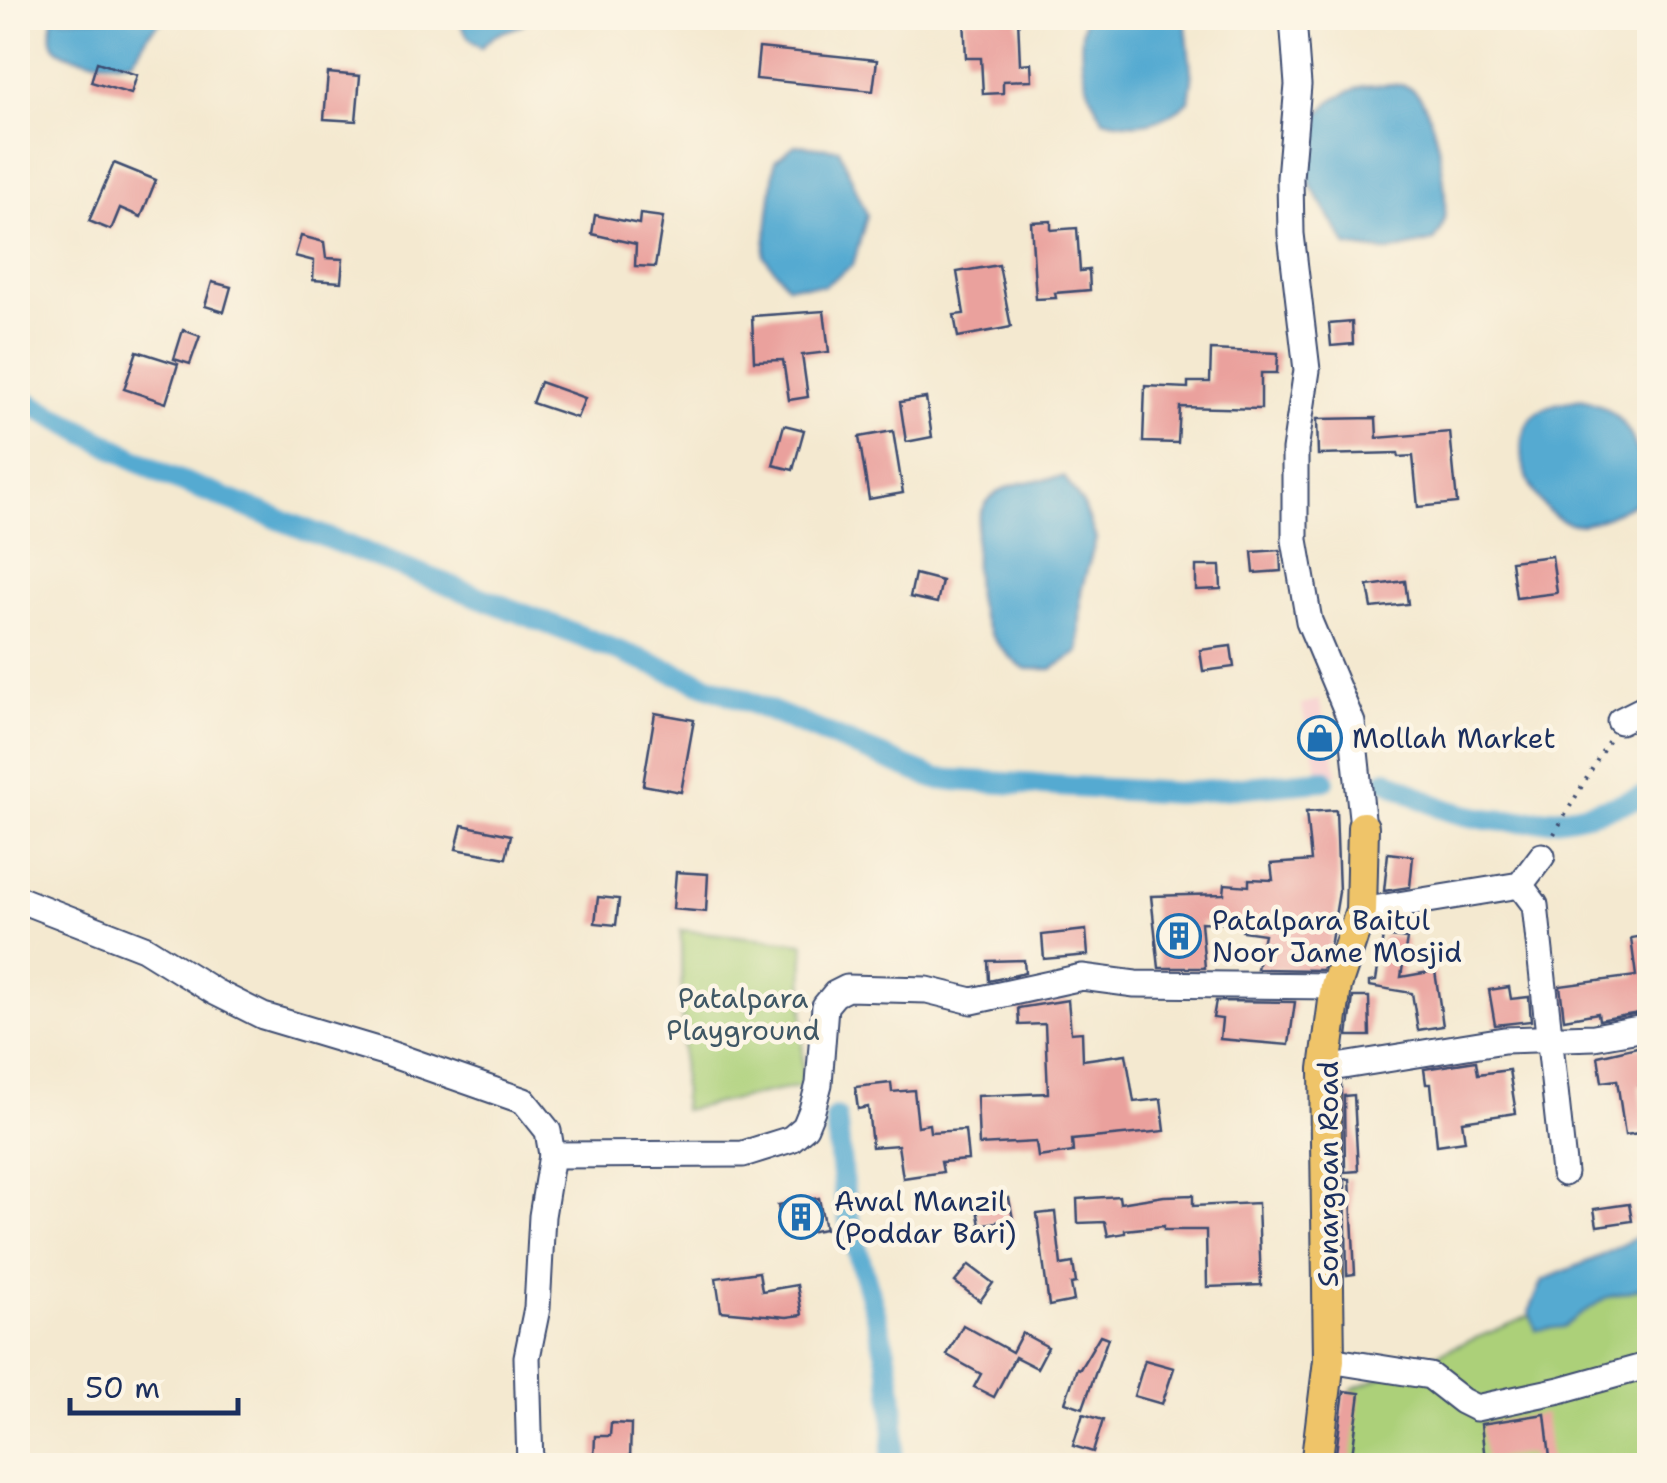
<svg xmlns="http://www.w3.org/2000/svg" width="1667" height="1483" viewBox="0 0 1667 1483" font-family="'Shantell Sans',sans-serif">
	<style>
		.built { fill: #f7cfd0 }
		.green { fill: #acd079; stroke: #64806c; stroke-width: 2.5 }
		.water { fill: #54aad1; stroke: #386c98; stroke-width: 2.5 }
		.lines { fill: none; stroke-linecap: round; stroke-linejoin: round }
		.canal { stroke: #54aad1; stroke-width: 22 }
		.building { fill: #eaa19d }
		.minor-casing { stroke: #3c4b6f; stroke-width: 29 }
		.major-casing { stroke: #3c4b6f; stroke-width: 34 }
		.path { stroke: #3c4b6f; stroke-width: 4; stroke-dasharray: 2.5 8; stroke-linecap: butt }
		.minor { stroke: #fff; stroke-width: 25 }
		.major { stroke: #efc469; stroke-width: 30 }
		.labels { text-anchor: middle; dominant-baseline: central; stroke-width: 9; stroke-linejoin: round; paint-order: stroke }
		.poi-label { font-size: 28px; fill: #1b2f5e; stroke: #fcf5e5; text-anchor: start }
		.park-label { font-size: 28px; fill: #3f5765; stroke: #fcf5e5 }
		.street-label { font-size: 28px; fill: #1b2f5e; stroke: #fcf5e5 }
	</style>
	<rect width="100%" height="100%" fill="#fcf5e5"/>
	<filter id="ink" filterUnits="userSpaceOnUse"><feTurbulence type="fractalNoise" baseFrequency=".01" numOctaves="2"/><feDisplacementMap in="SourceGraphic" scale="20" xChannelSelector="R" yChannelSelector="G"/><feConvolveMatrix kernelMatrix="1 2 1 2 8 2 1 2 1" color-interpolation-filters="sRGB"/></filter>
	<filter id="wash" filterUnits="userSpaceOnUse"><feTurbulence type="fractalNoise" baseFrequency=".0048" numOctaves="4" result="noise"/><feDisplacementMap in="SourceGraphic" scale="40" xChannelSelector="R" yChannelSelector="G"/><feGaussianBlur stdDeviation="2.25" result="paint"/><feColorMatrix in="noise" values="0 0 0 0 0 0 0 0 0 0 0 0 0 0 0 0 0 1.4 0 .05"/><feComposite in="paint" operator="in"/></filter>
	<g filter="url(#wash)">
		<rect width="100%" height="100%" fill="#f4e9d0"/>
		<polygon class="built" points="1319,700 1338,773 1320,777 1301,704"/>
		<g class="green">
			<polygon points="681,930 804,943 802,1086 683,1110"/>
			<polygon points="1649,1267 1649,1465 1338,1466 1352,1389"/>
		</g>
		<g class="water">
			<path d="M53 18H168C142 33 149 39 132 60 116 63 59 61 53 43 50 37 52 24 53 18Z"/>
			<path d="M457 18H530C512 35 501 25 481 48L469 38Z"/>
			<path d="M1084 18H1185L1192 80 1189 101C1163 124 1137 128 1103 119 1083 85 1077 57 1084 18Z"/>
			<path d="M1393 84C1401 85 1409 86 1415 91 1436 109 1452 202 1442 227 1441 232 1437 236 1434 241L1388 252 1347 246 1311 186 1303 148 1318 115 1335 98 1362 86Z"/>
			<polygon points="795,145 839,149 867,215 853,265 824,286 787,285 764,256 775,161"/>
			<path d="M1581 399C1631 411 1649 456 1635 503 1618 511 1595 525 1576 524 1535 522 1506 447 1531 419 1543 404 1564 402 1581 399Z"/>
			<path d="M1064 477 1084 506 1096 539 1081 591 1079 652 1052 669H1024C980 635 973 605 975 551 975 537 977 518 985 505 1000 481 1039 480 1064 477Z"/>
			<polygon points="1649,1230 1649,1286 1605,1298 1563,1327 1536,1330 1529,1312 1543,1280 1601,1256"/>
		</g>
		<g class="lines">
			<g class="canal">
				<polyline points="18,397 165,475 732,695 936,779 1176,793 1324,780"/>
				<path d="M1387 780C1407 790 1429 804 1450 811 1519 832 1584 818 1650 794"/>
				<path d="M836 1118C840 1149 841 1180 847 1210 865 1293 907 1379 890 1466"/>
			</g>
		</g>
		<g id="blocks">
			<g class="building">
				<polygon points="964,18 1018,18 1020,64 1031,63 1032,80 1003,81 1003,93 983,94 981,58 966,58"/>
				<polygon points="759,48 877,60 873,91 756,79"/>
				<polygon points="97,62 137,75 131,94 91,82"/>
				<polygon points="328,73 360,76 356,121 324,119"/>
				<polygon points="114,163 156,180 141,217 120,208 111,230 89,221"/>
				<polygon points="640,214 663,217 655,267 635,266 636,244 592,234 595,215 639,224"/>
				<polygon points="1051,221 1051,230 1077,228 1080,271 1089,270 1090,290 1055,293 1056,298 1036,299 1031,222"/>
				<polygon points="301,236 324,242 326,258 343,259 341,282 313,280 314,261 295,256"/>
				<polygon points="999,265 1011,327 958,337 954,315 964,314 957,272"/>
				<polygon points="212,282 231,287 224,312 205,306"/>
				<polygon points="824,311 829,352 802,355 808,397 789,400 783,360 754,361 752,316"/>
				<polygon points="1352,322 1353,344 1331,346 1329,324"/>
				<polygon points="183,330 200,336 190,364 174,359"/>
				<polygon points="1211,350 1278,353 1277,373 1261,373 1261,409 1180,407 1178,443 1143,442 1145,386 1188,388 1188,382 1210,382"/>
				<polygon points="137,351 178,364 166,403 124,389"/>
				<polygon points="540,382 585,398 577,418 532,403"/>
				<polygon points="926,398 932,437 906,442 900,402"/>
				<polygon points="1376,418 1377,438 1450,432 1457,503 1418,507 1413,456 1399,457 1398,453 1318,455 1317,419"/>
				<polygon points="784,425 804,430 793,470 773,465"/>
				<polygon points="893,431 903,493 869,499 859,437"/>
				<polygon points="1280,550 1281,571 1254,573 1252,552"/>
				<polygon points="1552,556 1557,593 1516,598 1511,561"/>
				<polygon points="1196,566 1220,566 1221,589 1196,590"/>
				<polygon points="915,574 942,581 937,603 910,597"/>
				<polygon points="1405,581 1408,604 1372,608 1368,586"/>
				<polygon points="1231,646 1234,667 1203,671 1200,650"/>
				<polygon points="655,713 694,720 681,792 643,785"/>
				<polygon points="1336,810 1339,892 1331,941 1322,970 1257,969 1264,934 1242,931 1242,924 1201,922 1205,968 1159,968 1151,896 1224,894 1225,884 1249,886 1249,879 1273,880 1271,864 1311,861 1306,812"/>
				<polygon points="462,825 511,835 506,858 456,849"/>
				<polygon points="1388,853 1413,856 1410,887 1384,891"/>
				<polygon points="676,872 708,874 706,912 673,909"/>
				<polygon points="598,897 619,899 616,925 595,923"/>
				<polygon points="1086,930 1088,955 1044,959 1042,935"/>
				<polygon points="1650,935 1650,1011 1599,1020 1598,1013 1564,1019 1560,986 1636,976 1631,938"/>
				<polygon points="1383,936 1407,939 1401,977 1435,971 1443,1026 1418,1030 1412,993 1369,986 1369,982 1376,981"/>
				<polygon points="1024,960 1025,973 989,981 988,961"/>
				<polygon points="1509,987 1511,999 1529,997 1531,1021 1495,1025 1489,990"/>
				<polygon points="1353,997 1369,997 1370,1036 1348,1036"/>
				<polygon points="1068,1000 1071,1033 1082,1032 1083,1060 1126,1054 1134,1102 1161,1099 1165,1131 1072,1140 1073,1152 1038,1157 1036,1142 979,1145 977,1096 1048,1093 1045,1024 1019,1025 1018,1008"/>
				<polygon points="1216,1001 1295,1002 1289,1045 1220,1039 1222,1019 1213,1018"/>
				<polygon points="1650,1044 1650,1084 1639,1086 1646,1132 1625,1135 1617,1080 1602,1082 1598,1056"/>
				<polygon points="1476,1061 1478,1074 1509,1070 1516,1113 1462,1121 1465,1141 1437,1145 1431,1084 1426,1084 1424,1069"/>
				<polygon points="891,1083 892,1092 914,1090 918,1126 929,1124 930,1132 965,1130 968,1160 941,1162 943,1172 903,1178 898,1145 872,1147 868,1107 858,1109 855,1087"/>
				<polygon points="1354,1095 1358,1171 1345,1172 1344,1096"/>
				<polygon points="1345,1179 1350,1179 1355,1274 1347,1275"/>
				<polygon points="1193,1195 1193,1206 1258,1203 1261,1285 1207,1287 1206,1230 1164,1230 1164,1226 1125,1230 1125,1233 1108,1236 1105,1222 1078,1223 1077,1199 1119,1196 1120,1203 1164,1196"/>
				<polygon points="819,1198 825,1229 783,1236 778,1205"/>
				<polygon points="1009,1198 1013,1219 980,1225 976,1204"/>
				<polygon points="1629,1204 1632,1221 1597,1226 1594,1209"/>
				<polygon points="1055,1212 1061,1265 1073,1263 1076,1283 1071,1284 1074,1301 1049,1306 1037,1214"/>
				<polygon points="969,1265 993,1283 980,1301 955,1282"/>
				<polygon points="759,1272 762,1291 797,1285 802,1315 787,1317 721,1311 716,1278"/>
				<polygon points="963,1325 1012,1352 1022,1333 1048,1347 1037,1368 1015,1357 994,1397 974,1387 981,1374 947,1355"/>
				<polygon points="1100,1335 1108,1338 1083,1408 1065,1402 1077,1368 1080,1369"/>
				<polygon points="1145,1360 1174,1368 1162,1404 1134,1396"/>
				<polygon points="1344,1391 1360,1393 1351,1463 1335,1461"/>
				<polygon points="1083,1414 1103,1420 1093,1452 1073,1446"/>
				<polygon points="1545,1414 1551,1466 1531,1466 1530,1454 1485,1460 1481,1424"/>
				<polygon points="611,1423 631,1424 630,1460 594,1459 595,1436 610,1436"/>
			</g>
		</g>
	</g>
	<g filter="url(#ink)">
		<use href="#blocks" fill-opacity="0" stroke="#3c4b6f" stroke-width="2.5"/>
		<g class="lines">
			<g class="minor-casing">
				<g id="minor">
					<polyline points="1293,18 1298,85 1290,178 1291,234 1307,370 1295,450 1295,540 1309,621 1352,723 1363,827"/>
					<polyline points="1620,721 1650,706"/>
					<polyline points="1520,885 1535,905 1564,1173"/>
					<polyline points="18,899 144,948 215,992 263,1016 387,1053 524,1101 548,1131 552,1155 542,1216 537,1308 527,1357 530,1466"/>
					<polyline points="1361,911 1520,885 1542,856"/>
					<polyline points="1325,1069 1504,1040 1594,1037 1650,1027"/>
					<polyline points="552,1155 743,1154 791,1139 805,1127 812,1110 819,1084 825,1006 835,994 847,988 927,990 972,1001 1082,977 1135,984 1336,986"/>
					<polyline points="1329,1360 1430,1376 1462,1401 1476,1408 1560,1390 1650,1365"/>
				</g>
			</g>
			<g class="major-casing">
				<polyline id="major" points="1316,1466 1329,1360 1325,1069 1336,986 1361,911 1363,827"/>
			</g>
			<polyline class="path" points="1554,834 1610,738"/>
			<use href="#minor" class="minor"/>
			<use href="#major" class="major"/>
		</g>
	</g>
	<defs>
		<g id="shop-ring" transform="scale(2.25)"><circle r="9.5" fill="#fcf5e5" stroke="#1f6fb2" stroke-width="1.5"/><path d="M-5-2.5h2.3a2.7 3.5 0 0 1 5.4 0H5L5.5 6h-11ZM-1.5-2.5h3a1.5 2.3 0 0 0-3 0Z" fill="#1f6fb2"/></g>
		<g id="building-ring" transform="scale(2.25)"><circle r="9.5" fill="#fcf5e5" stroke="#1f6fb2" stroke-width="1.5"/><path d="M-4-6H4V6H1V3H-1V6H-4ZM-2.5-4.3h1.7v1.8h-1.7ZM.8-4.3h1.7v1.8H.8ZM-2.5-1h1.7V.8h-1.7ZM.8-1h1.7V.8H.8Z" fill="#1f6fb2"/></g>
	</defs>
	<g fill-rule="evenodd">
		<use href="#shop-ring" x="1320" y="738"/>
		<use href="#building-ring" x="1179" y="936"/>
		<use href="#building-ring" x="801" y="1217"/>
	</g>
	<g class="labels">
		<g class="poi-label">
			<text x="1352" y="738">Mollah Market</text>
			<text x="1212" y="920">Patalpara Baitul<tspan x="1212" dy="32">Noor Jame Mosjid</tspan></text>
			<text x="834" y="1201">Awal Manzil<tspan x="834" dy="32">(Poddar Bari)</tspan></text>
		</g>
		<g class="park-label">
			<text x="743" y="998">Patalpara<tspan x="743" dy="32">Playground</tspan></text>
		</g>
		<g class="street-label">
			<text transform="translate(1328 1174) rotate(-90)">Sonargoan Road</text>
		</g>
	</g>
	<rect width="1667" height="1483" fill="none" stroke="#fcf5e5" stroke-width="60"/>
	<path d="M70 1398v15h168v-15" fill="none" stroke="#1b2f5e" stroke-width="5"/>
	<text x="85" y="1398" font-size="30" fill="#1b2f5e" stroke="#fcf5e5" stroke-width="8" paint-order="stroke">50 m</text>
</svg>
